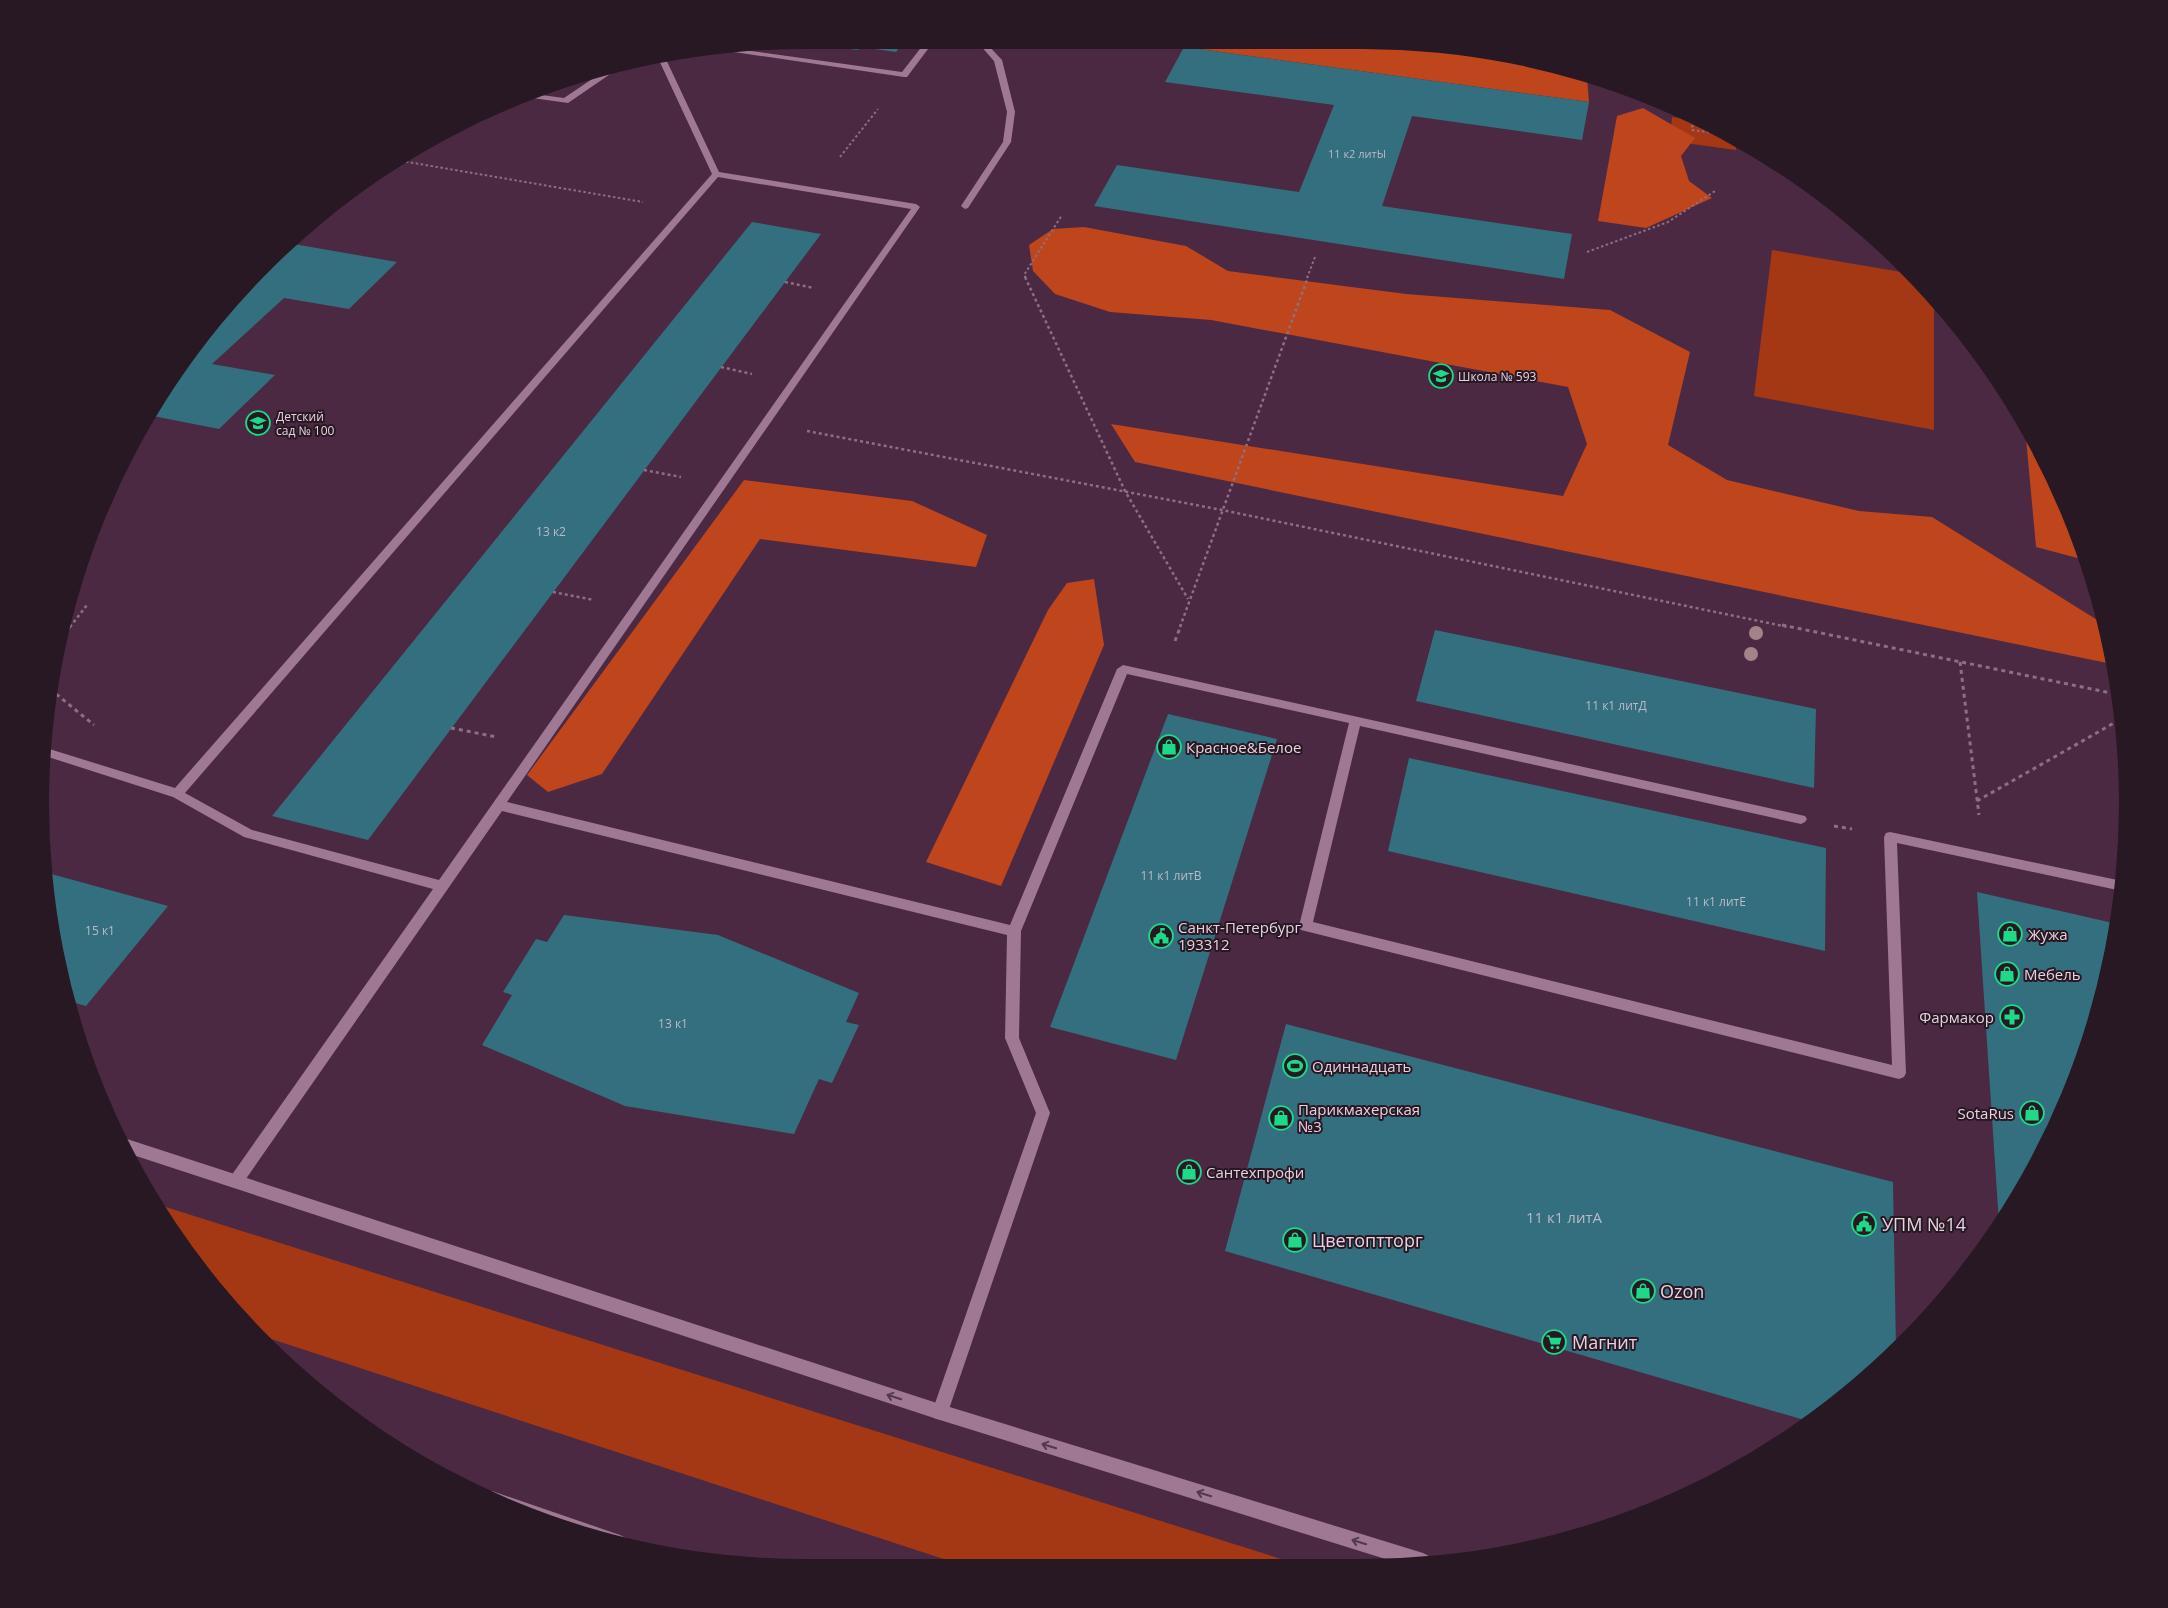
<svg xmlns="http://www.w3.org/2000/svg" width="2168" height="1608" viewBox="0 0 2168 1608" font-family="'Open Sans',sans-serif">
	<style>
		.green { fill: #a43815 }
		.forest { fill: #bf451d }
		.building { fill: #336f7e }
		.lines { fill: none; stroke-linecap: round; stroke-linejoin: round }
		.path-far2 { stroke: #8c6f83; stroke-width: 2; stroke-dasharray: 2.5 2.5; stroke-linecap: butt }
		.path-far1 { stroke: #8c6f83; stroke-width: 2.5; stroke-dasharray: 3 3; stroke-linecap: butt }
		.path { stroke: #8c6f83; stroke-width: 3; stroke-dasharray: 4 4; stroke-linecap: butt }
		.lane { fill: #9f7894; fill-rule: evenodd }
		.street { fill: #9f7894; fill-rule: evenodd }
		.secondary { fill: #9f7894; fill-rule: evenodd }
		.tree { fill: #a48388 }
		.oneway { stroke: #513a4b }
		.labels { text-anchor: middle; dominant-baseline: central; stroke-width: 4; stroke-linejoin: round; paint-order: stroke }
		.far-number-label { font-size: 11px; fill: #bbb9c8 }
		.far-poi-label { font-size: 12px; fill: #e8d2e1; stroke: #271823; text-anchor: start }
		.number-label { font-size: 12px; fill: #bbb9c8 }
		.poi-label { font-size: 15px; fill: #e8d2e1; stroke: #271823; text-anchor: start }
		.near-number-label { font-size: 15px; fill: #bbb9c8 }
		.near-poi-label { font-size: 18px; fill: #e8d2e1; stroke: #271823; text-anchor: start }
	</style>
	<rect width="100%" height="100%" fill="#4b2942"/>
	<g class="green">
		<polygon points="1672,117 1707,122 1736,139 1736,150 1670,141"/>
		<polygon points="1772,250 1913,274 1934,298 1934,430 1754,396"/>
		<polygon points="153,1203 1294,1563 962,1565 259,1335 198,1269"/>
	</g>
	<g class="forest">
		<polygon points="1414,42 1556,65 1587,77 1589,102 1184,47 1189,43"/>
		<polygon points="1643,108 1695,138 1681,156 1689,181 1712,198 1646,228 1598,221 1617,116"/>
		<polygon points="1084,227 1186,246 1228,271 1406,294 1610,310 1690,352 1668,445 1727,480 1859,511 1932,517 2102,623 2106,632 2112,664 1135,462 1111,424 1563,496 1587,444 1568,387 1211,320 1110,312 1055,294 1033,271 1029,245 1053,229"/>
		<polygon points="2025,427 2049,466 2085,560 2036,547"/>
		<polygon points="744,480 912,501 987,535 976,567 760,539 602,774 548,792 527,775"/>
		<polygon points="1094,579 1104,645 1001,886 926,862 1048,610 1067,583"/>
	</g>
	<g class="building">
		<polygon points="901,45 896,52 860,47 858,50 834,47"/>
		<polygon points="1184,47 1589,102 1582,140 1412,116 1382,206 1572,234 1564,279 1094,206 1117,165 1299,192 1334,105 1165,82"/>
		<polygon points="752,222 821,234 368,840 272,816"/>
		<polygon points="288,243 397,262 349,309 284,298 212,364 275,375 219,429 148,415 169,379 264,264"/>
		<polygon points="1435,630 1816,709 1814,788 1416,701"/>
		<polygon points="1168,714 1277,739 1176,1060 1050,1027"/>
		<polygon points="1409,758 1826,848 1825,951 1388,851"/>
		<polygon points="44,872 168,906 86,1006 68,1001 55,953"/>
		<polygon points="1977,892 2113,923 2115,933 2087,1050 2025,1186 1999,1223"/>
		<polygon points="564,915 718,935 859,993 846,1022 859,1025 832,1083 819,1079 794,1134 625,1106 482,1045 512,995 503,992 536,939 547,942"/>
		<polygon points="1286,1024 1893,1182 1896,1348 1829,1410 1811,1422 1225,1251"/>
	</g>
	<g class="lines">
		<g class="path-far2">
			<polyline points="1693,115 1692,130 1730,135"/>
			<polyline points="840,157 878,109"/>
			<polyline points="396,160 643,202"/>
			<polyline points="1587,252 1668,222 1715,191"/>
			<polyline points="1026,278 1024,275 1062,215"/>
			<polyline points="1307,278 1315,257"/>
		</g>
		<g class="path-far1">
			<polyline points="1025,277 1125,491 1188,599"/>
			<polyline points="785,282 814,288"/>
			<polyline points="721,367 752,374"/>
			<polyline points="807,431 1222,510 1788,627"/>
			<polyline points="644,470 681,477"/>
			<polyline points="553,592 594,600"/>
			<polyline points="70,627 87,605"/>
			<polyline points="1180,627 1308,277"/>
		</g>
		<g class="path">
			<polyline points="1782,625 2116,694"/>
			<polyline points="1175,641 1181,625"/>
			<polyline points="58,642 71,625"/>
			<polyline points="1960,662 1979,815"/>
			<polyline points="50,689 94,725"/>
			<polyline points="451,728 497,737"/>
			<polyline points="1977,801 2121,719"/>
			<polyline points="1834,826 1852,829"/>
		</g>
		<g class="lane">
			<polygon points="923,45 931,45 907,77 904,77 700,47 716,46 902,72"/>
			<polygon points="980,45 988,45 1002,60 1015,112 1011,142 968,208 965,209 961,206 1003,142 1007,112 994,61"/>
			<path d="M664 55 719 172 916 204 920 207 507 802 1010 925 1117 669 1123 665 1805 816 1807 819 1805 822 1801 824 1360 726 1313 922 1892 1065 1884 837 1886 833 1890 832 2122 881V891L1897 843 1906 1073 1904 1077 1899 1079 1301 930 1299 926 1349 723 1127 674 1021 931 1019 1038 1050 1113 946 1418 940 1420 934 1418 932 1412 1036 1113 1005 1038 1007 935 502 811 241 1186 236 1188 231 1186 229 1181 231 1176 433 889 244 837 173 797 42 755 43 747 175 788 712 174 657 56ZM718 177 911 209 439 880 252 830 185 793Z"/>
			<polygon points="622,63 622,66 568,103 518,96 526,93 564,98 613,65"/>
		</g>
		<polygon class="street" points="124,1138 940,1404 1423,1553 1429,1556 1432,1562 1395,1562 940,1420 127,1153 121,1139"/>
		<path class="secondary" d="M492 1491 620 1535 626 1538 629 1544 628 1546C582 1538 527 1517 485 1497L486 1494Z"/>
	</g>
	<g class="tree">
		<circle cx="1756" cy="633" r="7"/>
		<circle cx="1751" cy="654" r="7"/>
	</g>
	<defs><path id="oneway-shaft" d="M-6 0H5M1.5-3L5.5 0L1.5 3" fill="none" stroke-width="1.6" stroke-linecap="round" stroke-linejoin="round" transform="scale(1.25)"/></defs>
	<g class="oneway">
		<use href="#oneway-shaft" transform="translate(894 1397) rotate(-162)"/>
		<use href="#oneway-shaft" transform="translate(1049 1446) rotate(-163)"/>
		<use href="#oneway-shaft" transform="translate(1204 1494) rotate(-163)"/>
		<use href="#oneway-shaft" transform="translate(1359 1542) rotate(-163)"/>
	</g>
	<defs>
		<g id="school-ring" transform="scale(1.25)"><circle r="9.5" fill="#271823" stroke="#1dd988" stroke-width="1.5"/><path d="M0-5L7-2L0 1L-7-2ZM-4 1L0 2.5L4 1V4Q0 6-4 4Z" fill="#1dd988"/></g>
		<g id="shop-ring" transform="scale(1.25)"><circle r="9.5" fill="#271823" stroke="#1dd988" stroke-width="1.5"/><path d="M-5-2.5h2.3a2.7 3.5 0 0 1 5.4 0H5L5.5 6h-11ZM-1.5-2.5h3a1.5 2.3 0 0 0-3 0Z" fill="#1dd988"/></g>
		<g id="civic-ring" transform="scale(1.25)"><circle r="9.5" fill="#271823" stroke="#1dd988" stroke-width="1.5"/><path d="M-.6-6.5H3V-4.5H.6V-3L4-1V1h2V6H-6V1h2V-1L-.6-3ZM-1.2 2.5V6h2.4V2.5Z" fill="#1dd988"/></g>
		<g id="pharmacy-ring" transform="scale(1.25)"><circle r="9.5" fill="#271823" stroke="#1dd988" stroke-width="1.5"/><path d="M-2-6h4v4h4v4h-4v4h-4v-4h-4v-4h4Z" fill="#1dd988"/></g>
		<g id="stadium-ring" transform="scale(1.25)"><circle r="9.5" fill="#271823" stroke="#1dd988" stroke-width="1.5"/><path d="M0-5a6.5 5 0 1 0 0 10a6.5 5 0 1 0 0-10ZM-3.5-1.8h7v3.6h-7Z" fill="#1dd988"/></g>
		<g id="supermarket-ring" transform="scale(1.25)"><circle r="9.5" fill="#271823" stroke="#1dd988" stroke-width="1.5"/><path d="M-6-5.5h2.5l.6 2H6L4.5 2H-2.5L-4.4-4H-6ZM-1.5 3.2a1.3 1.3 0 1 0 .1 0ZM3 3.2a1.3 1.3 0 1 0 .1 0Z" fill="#1dd988"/></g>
	</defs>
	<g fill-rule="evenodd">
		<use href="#school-ring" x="1441" y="376"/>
		<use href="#school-ring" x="258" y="423"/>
		<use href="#shop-ring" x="1169" y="747"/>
		<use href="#shop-ring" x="2010" y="934"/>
		<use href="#civic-ring" x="1161" y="936"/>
		<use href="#shop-ring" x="2007" y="974"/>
		<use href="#pharmacy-ring" x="2012" y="1017"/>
		<use href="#stadium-ring" x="1295" y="1066"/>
		<use href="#shop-ring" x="2032" y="1113"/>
		<use href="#shop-ring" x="1281" y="1118"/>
		<use href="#shop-ring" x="1189" y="1172"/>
		<use href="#civic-ring" x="1864" y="1224"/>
		<use href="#shop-ring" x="1295" y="1240"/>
		<use href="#shop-ring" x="1643" y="1291"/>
		<use href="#supermarket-ring" x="1554" y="1342"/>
	</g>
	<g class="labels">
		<g class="far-number-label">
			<text x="1357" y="153">11 к2 литЫ</text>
		</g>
		<g class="far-poi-label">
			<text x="1458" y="376">Школа № 593</text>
			<text x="276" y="416">Детский<tspan x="276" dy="14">сад № 100</tspan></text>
		</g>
		<g class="number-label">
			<text x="551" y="531">13 к2</text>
			<text x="1616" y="705">11 к1 литД</text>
			<text x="1171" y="875">11 к1 литВ</text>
			<text x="1716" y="901">11 к1 литЕ</text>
			<text x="100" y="930">15 к1</text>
			<text x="673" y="1023">13 к1</text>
		</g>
		<g class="poi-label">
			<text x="1186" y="747">Красное&amp;Белое</text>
			<text x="1178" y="927">Санкт-Петербург<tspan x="1178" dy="17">193312</tspan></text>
			<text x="2028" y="934">Жужа</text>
			<text x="2024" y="974">Мебель</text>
			<text x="1994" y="1017" text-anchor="end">Фармакор</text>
			<text x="1312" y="1066">Одиннадцать</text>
			<text x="1298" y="1109">Парикмахерская<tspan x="1298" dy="17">№3</tspan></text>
			<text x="2014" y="1113" text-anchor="end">SotaRus</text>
			<text x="1206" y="1172">Сантехпрофи</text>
		</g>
		<g class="near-number-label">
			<text x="1564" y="1217">11 к1 литА</text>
		</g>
		<g class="near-poi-label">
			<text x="1882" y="1224">УПМ №14</text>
			<text x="1312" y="1240">Цветоптторг</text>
			<text x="1660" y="1291">Ozon</text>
			<text x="1572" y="1342">Магнит</text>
		</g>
	</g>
	<path d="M0 0H2168V1608H0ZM804 49H1364A755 755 0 0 1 2119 804V804A755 755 0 0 1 1364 1559H804A755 755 0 0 1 49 804V804A755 755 0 0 1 804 49Z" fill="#271823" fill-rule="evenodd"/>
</svg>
